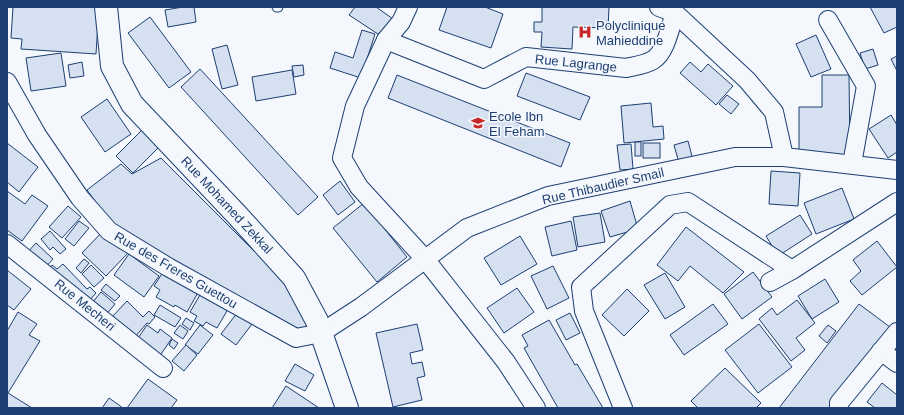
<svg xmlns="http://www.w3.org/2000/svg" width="904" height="415" viewBox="0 0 904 415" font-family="Helvetica,sans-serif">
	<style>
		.building { fill: #d5e0f0; stroke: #1d3f73 }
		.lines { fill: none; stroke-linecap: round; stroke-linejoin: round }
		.lane-casing { stroke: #1d3f73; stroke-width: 11 }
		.street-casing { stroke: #1d3f73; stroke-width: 20 }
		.secondary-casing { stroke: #1d3f73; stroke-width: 24 }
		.lane { stroke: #f4f7fb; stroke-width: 9 }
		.street { stroke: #f4f7fb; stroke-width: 18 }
		.secondary { stroke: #f4f7fb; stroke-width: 22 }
		.labels { text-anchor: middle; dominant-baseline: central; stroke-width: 3; stroke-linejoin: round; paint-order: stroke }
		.poi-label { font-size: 13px; fill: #1d3f73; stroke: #f4f7fb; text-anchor: start }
		.street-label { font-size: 13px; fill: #1d3f73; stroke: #f4f7fb }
	</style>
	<rect width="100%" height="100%" fill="#f4f7fb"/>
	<g class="building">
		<polygon points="13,7 99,7 96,54 21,49 22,39 11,38"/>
		<polygon points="183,7 194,7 196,22 168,27 165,10"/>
		<polygon points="355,7 376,7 396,21 384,38 349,15"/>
		<polygon points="447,7 485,7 503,14 491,48 439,30"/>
		<polygon points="542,7 609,7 608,28 573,27 572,49 541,47 542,32 534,32 534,22 542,22"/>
		<polygon points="870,7 897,7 897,27 884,33"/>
		<polygon points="150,17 191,72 169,88 128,33"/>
		<polygon points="362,30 375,34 361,78 330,68 335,52 353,58"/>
		<polygon points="816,35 831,69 811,77 796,44"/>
		<polygon points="227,45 238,85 222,89 212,49"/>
		<polygon points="873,49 878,65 865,69 860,53"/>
		<polygon points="61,53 66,86 31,91 26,58"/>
		<polygon points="897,56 897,71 891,59"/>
		<polygon points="82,62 84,76 70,78 68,65"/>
		<polygon points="690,62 701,72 708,64 733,86 716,105 680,73"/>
		<polygon points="303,65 304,75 294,77 292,66"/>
		<polygon points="200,69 318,197 298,215 181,87"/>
		<polygon points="292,70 296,94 256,101 252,77"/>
		<polygon points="526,73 590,97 580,120 517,96"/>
		<polygon points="397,75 570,143 561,167 388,98"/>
		<polygon points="822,75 849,75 850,156 799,157 799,107 822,107"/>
		<polygon points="727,95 739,104 731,114 719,104"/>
		<polygon points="107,99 131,134 105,152 81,117"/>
		<polygon points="651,103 653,127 663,126 664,139 624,143 621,106"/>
		<polygon points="891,115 897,125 897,152 888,158 869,129"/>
		<polygon points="144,128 161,145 133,173 116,156"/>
		<polygon points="688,141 693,160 679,163 674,145"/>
		<rect x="635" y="142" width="6" height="14"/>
		<polygon points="7,143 38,167 19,192 7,182"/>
		<rect x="643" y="143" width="17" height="15"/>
		<polygon points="631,144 633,169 620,170 617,145"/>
		<polygon points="161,158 280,277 311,322 299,332 114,227 87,190 121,164 132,174"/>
		<polygon points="771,171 800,173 798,206 769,204"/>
		<polygon points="340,181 355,202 338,215 323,195"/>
		<polygon points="842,188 854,219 816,234 804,203"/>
		<polygon points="7,191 25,204 32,195 48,206 22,241 7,230"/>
		<polygon points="630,201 638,229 610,237 601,211"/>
		<polygon points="364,203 407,257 377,282 333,228"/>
		<polygon points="68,206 81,217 62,238 49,227"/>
		<polygon points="600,213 605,242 578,247 573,217"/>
		<polygon points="800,215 812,234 778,256 766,236"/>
		<polygon points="79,221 89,228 74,246 65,239"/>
		<polygon points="571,221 577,250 552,256 545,227"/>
		<polygon points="686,227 744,272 723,293 690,266 678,281 657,265"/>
		<polygon points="50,231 66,249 60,254 53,247 50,250 41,239"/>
		<polygon points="103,231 128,253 106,276 82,253"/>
		<polygon points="520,236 537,264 501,285 484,258"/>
		<polygon points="877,241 897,267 862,295 850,281 861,271 853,260"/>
		<polygon points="36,243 53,259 44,269 26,254"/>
		<polygon points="129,254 159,276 144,297 114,275"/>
		<polygon points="84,259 89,263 81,273 76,268"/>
		<polygon points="63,264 87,289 90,287 96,293 89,301 47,272 52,265 57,269"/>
		<polygon points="91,265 104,278 94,287 82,274"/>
		<polygon points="553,266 569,298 547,309 531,276"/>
		<polygon points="165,269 200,289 187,312 175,305 174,307 156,297 160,290 154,286"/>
		<polygon points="7,270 31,289 14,310 7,305"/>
		<polygon points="753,272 772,297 742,319 724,294"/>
		<polygon points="665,273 685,307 665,319 644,285"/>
		<polygon points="825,279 839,302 812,319 798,296"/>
		<polygon points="106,284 120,296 115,301 101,290"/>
		<polygon points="204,288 231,304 217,328 206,322 203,326 194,321 197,316 190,312"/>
		<polygon points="517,288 534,312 504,333 487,308"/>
		<polygon points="627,289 649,311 624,336 602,315"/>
		<polygon points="101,292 115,304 106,315 92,303"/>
		<polygon points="797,300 815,323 796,338 805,350 791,361 759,319 772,308 777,315"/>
		<polygon points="127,301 143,317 149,311 155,317 149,324 147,323 133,339 111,318"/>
		<polygon points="713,304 728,324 684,355 670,335"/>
		<polygon points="859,304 894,330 834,408 779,408"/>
		<polygon points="160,305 181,318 175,327 154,315"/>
		<polygon points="18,312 37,324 29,335 40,341 8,393 32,408 7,408 7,331"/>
		<polygon points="237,313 252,324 236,345 221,334"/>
		<polygon points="570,313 580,333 566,340 556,320"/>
		<polygon points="186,318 194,323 190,330 182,324"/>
		<polygon points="549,320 575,365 577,364 603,408 558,408 524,348 528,346 522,335"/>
		<polygon points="417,324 423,350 410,353 412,364 422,362 425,376 417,378 422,400 393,407 376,333"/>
		<polygon points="759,324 792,367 758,393 725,350"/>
		<polygon points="147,325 158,333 160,329 172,338 159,357 136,341"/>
		<polygon points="180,325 188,331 183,339 174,333"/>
		<polygon points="200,325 213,335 198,354 185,345"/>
		<polygon points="828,325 836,331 827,343 819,336"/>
		<polygon points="172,339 178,343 174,349 169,345"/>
		<polygon points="186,345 197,355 184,371 172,361"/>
		<polygon points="295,364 314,375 305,391 285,381"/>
		<polygon points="725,368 761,403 756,408 698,408 691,401"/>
		<polygon points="148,379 177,400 171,408 127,408"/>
		<polygon points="882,383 897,395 897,408 875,408 867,402"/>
		<polygon points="286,386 319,408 272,408"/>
		<polygon points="109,398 123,408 102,408"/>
	</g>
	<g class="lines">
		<g class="lane-casing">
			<polyline id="lane" points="277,7 278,7"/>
		</g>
		<g class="street-casing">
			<g id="street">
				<polyline points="408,7 401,22 386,40 355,106 342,158 359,187 425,259 506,362 536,408"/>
				<polyline points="659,7 675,13 747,80 774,112 784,157"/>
				<polyline points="828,20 866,86 852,164"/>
				<path d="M386 40 484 79 526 57 626 68C634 66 645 65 653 60 666 52 670 27 675 13"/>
				<polyline points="7,82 37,135 80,198 109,231 168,267 296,338 321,333 361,307 467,228 548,196 735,157 784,157 897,170"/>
				<polyline points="7,244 163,368"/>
				<polyline points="770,282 792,270"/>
				<polyline points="881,351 897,363"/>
				<polyline points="623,408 584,311 581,287 670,205 688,202 792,270 897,202"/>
				<polyline points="839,408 839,403 897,332"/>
			</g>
		</g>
		<g class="secondary-casing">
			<polyline id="secondary" points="106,7 112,66 132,104 238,216 294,278 317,321 347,408"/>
		</g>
		<use href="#lane" class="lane"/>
		<use href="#street" class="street"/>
		<use href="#secondary" class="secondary"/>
	</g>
	<defs>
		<g id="hospital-bare" transform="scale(1.08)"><path d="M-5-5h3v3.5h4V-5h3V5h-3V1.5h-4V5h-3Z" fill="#c62828" stroke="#f4f7fb" stroke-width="2.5" paint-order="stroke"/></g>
		<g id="school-bare" transform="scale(1.08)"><path d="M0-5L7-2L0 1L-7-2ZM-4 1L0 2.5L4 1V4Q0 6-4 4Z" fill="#c62828" stroke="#f4f7fb" stroke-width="2.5" paint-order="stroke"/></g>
	</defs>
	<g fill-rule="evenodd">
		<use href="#hospital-bare" x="585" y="32"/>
		<use href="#school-bare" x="478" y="123"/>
	</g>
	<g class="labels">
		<g class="poi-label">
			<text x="596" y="25">Polyclinique<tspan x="596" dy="15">Mahieddine</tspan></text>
			<text x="489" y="116">Ecole Ibn<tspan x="489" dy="15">El Feham</tspan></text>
		</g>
		<g class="street-label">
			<text transform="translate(576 63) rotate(6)">Rue Lagrange</text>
			<text transform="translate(603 186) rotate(-13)">Rue Thibaudier Smail</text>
			<text transform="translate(227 205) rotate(47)">Rue Mohamed Zekkal</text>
			<text transform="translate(176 270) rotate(30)">Rue des Freres Guettou</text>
			<text transform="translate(85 305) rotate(39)">Rue Mecheri</text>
		</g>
	</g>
	<rect width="904" height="415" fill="none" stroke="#1d3f73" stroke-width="16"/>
</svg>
